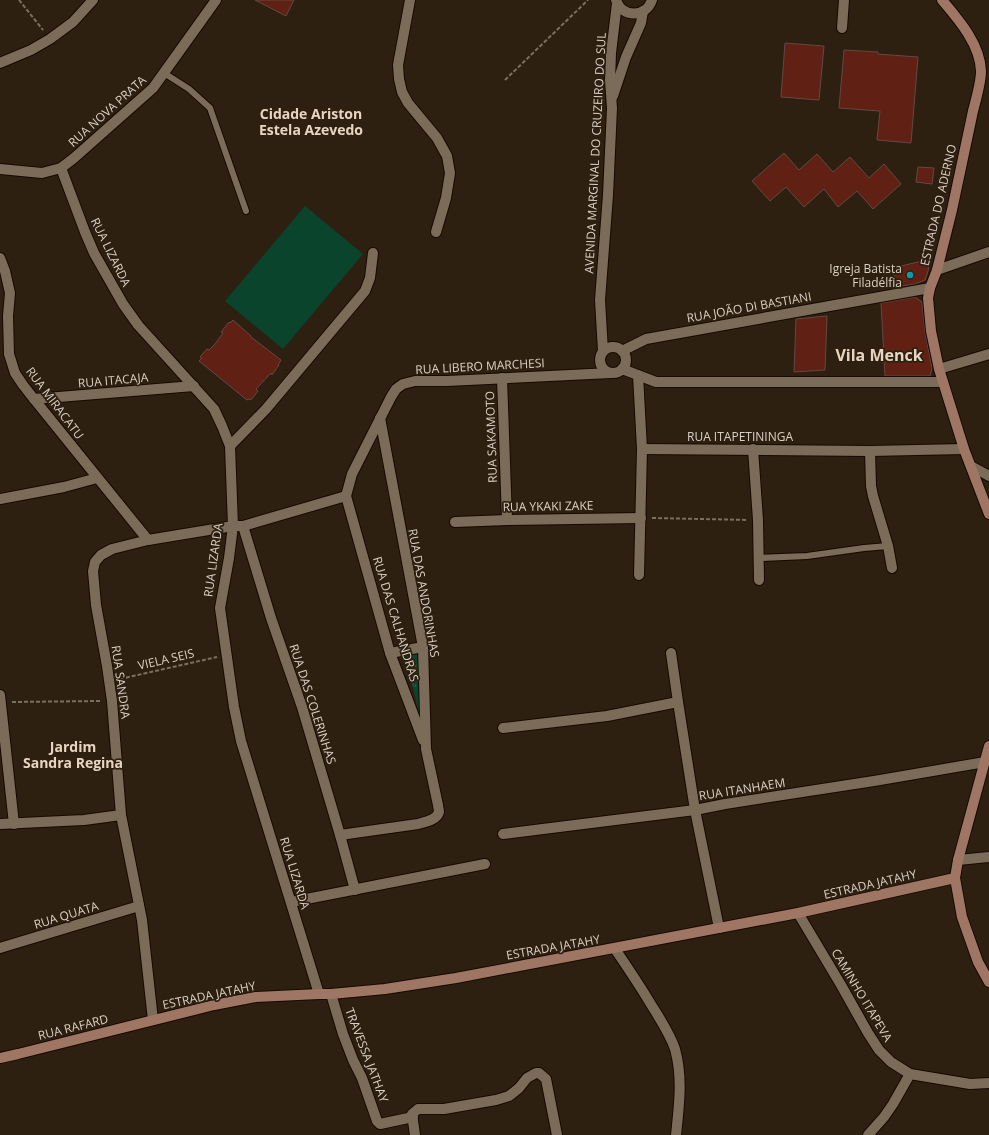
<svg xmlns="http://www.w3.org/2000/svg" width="989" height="1135" viewBox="0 0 989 1135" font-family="'Open Sans',sans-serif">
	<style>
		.grass { fill: url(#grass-tufts) }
		.park { fill: #0a442c }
		.building { fill: #602014; stroke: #614944 }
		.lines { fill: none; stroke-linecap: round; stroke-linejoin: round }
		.lane-casing { stroke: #160900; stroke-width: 8 }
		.street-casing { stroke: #160900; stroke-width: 12 }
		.secondary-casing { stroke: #160900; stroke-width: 12 }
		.path { stroke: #7b6f62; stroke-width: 2; stroke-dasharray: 4 2; stroke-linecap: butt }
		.lane { stroke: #7b6b59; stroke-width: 6 }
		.street { stroke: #7b6b59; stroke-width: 10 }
		.secondary { stroke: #9f7664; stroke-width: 10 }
		.culture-dot { fill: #0f9aa8; stroke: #2e2010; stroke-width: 1.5 }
		.labels { text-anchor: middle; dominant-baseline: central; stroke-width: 3.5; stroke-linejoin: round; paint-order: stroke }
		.street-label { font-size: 12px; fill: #dad0c6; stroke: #2e2010 }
		.poi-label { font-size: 12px; fill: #dad0c6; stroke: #2e2010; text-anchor: end }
		.quarter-label { font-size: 14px; font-weight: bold; fill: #e8d5c1; stroke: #2e2010 }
		.district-label { font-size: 16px; font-weight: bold; fill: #e8d5c1; stroke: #2e2010 }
	</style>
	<defs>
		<pattern id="grass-tufts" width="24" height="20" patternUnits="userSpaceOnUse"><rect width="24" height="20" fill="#0a442c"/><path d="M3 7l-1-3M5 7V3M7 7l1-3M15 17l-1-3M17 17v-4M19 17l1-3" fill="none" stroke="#2d5e49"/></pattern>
	</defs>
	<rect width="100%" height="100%" fill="#2e2010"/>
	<polygon class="grass" points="417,651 426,743 405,654"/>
	<polygon class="park" points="305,206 363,254 283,349 225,301"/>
	<g class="building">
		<polygon points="255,0 294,0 286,16"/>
		<polygon points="785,43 824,46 819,100 781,97"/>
		<polygon points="844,50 878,52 878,54 918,57 911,143 877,140 880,111 839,108"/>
		<polygon points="784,153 799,170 817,154 833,172 850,157 869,178 884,164 901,184 873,209 857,191 838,207 824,189 804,207 786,187 770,201 752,181"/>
		<polygon points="918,167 934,168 932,184 916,182"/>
		<polygon points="930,259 928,271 925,280 915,284 896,287 893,268"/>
		<polygon points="915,297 922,302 925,332 932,368 930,376 885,376 881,303"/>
		<polygon points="827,316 825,370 794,372 796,319"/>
		<polygon points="233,320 251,336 251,337 281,360 278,365 279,365 272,375 271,373 256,389 258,391 251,400 249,399 247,400 199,361 202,358 200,357 207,349 209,350 215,344 223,333 221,332 229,322 230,323"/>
	</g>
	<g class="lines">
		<g class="lane-casing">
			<g id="lane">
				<polyline points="164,73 189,89 210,108 246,211"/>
				<polyline points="759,558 807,556 864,548 888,546"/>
			</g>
		</g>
		<g class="street-casing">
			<g id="street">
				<polyline points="410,0 398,65 399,79 402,92 408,103 437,138 447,156 450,173 446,198 436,232"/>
				<path d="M616 0C622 18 646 18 652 0"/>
				<polyline points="842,28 844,0"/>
				<polyline points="0,63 31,50 50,39 73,22 93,0"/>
				<polyline points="613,96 626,57 641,23 643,11"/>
				<polyline points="61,168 85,232 94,253 123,304 138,325 214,409 222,426 230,446 233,526 229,558 220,608 234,707 241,741 319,994"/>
				<polyline points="0,169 42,173 61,168 74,158 153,88 216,0"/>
				<polyline points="0,258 5,271 10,293 8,316 9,354 15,373 23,385 34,399 148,540"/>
				<polyline points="937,270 989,252"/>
				<circle cx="613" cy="360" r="13"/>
				<polyline points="603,351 600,300 608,195 612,108 610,80 611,53 617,3"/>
				<polyline points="622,351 646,339 930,288"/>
				<polyline points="622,369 656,382 943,382"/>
				<polyline points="939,369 989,354"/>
				<polyline points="638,375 642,449 639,575"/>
				<polyline points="502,378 507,520"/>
				<polyline points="34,399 194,386"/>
				<polyline points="230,446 266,409 365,291 370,278 373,253"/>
				<polyline points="642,449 870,451 964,449"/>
				<polyline points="753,449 758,520 759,580"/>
				<polyline points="870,451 871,486 873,496 888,546 892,568"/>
				<polyline points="971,466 989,476"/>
				<polyline points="346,496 352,474 391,397 396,389 403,384 415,381 447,381 611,373"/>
				<polyline points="346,496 390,653 423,740"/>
				<polyline points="0,499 64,487 97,478"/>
				<polyline points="455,522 507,520 641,518"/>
				<polyline points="243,526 271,618 302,707 340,835 355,890"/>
				<polyline points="390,653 423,647"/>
				<polyline points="671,653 678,702 695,810 719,928"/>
				<polyline points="0,695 14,824"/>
				<polyline points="503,728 607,716 678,702"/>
				<polyline points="0,824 84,820 121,815"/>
				<polyline points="503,834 695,810 725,804 874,781 985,762"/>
				<path d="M340 835 418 824C425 822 437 820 439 812 439 810 438 807 438 805L426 749 423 647 380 418"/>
				<polyline points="958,860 989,857"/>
				<polyline points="291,902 485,864"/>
				<polyline points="798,913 841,985 868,1033 879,1050 891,1062 910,1074 970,1084 989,1083"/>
				<polyline points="0,948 139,906"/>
				<path d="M615 949C628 968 640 986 652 1006 660 1019 670 1034 675 1049 683 1078 679 1106 676 1135"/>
				<polyline points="331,994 343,1034 353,1060 362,1078 377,1121 380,1124 413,1117"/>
				<polyline points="153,1020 142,920 121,815 112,701 107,666 96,605 93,571 95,562 101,555 112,549 148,540 233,526 243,526 346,496"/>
				<polyline points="415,1135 412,1114 418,1109 444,1109 496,1100 509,1096 519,1088 527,1078 536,1073 539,1073 546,1079 557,1135"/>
				<polyline points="868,1135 884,1117 893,1104 910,1074"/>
			</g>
		</g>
		<g class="secondary-casing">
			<g id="secondary">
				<path d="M942 0C959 20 980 44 981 71 981 83 976 99 973 111L952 210 937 270 930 288 928 298 931 331 939 369 964 449 989 514"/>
				<polyline points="989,746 958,860 955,878 962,917 978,962 989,982"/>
				<polyline points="0,1058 18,1054 214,1005 256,997 319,994 331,994 385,989 456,978 798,913 955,878"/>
			</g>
		</g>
		<g class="path">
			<polyline points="19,0 43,30"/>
			<polyline points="505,80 588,0"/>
			<polyline points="652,518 748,520"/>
			<polyline points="120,679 217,657"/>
			<polyline points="12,702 101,701"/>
		</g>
		<use href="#lane" class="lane"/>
		<use href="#street" class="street"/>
		<use href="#secondary" class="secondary"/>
	</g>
	<circle class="culture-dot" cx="910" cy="275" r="4"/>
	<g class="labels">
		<g class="street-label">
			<text transform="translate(107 111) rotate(-42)">RUA NOVA PRATA</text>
			<text transform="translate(595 153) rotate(-87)">AVENIDA MARGINAL DO CRUZEIRO DO SUL</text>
			<text transform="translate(938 205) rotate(-77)">ESTRADA DO ADERNO</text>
			<text transform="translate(111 252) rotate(64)">RUA LIZARDA</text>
			<text transform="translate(749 307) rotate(-10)">RUA JOÃO DI BASTIANI</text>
			<text transform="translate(480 366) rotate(-3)">RUA LIBERO MARCHESI</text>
			<text transform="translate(113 380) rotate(-5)">RUA ITACAJA</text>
			<text transform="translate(55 403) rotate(53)">RUA MIRACATU</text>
			<text x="740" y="436">RUA ITAPETININGA</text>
			<text transform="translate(491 437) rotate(-92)">RUA SAKAMOTO</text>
			<text transform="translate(548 506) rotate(-1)">RUA YKAKI ZAKE</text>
			<text transform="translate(213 560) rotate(-82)">RUA LIZARDA</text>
			<text transform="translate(424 593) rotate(80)">RUA DAS ANDORINHAS</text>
			<text transform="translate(396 619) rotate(73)">RUA DAS CALHANDRAS</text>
			<text transform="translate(166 659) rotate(-13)">VIELA SEIS</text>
			<text transform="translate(121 682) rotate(82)">RUA SANDRA</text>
			<text transform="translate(313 704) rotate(72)">RUA DAS COLERINHAS</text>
			<text transform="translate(742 789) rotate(-9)">RUA ITANHAEM</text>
			<text transform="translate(295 873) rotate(73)">RUA LIZARDA</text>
			<text transform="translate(870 884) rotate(-13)">ESTRADA JATAHY</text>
			<text transform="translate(66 915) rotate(-17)">RUA QUATA</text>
			<text transform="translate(553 947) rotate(-10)">ESTRADA JATAHY</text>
			<text transform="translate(209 995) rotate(-12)">ESTRADA JATAHY</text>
			<text transform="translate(862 995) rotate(59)">CAMINHO ITAPEVA</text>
			<text transform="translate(73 1027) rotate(-14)">RUA RAFARD</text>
			<text transform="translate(367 1055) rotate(69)">TRAVESSA JATHAY</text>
		</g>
		<g class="poi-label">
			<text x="902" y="268">Igreja Batista<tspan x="902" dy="14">Filadélfia</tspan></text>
		</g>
		<g class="quarter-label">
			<text x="311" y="113">Cidade Ariston<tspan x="311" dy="16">Estela Azevedo</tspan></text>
			<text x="73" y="746">Jardim<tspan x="73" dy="16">Sandra Regina</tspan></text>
		</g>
		<g class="district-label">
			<text x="879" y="355">Vila Menck</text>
		</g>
	</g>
</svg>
